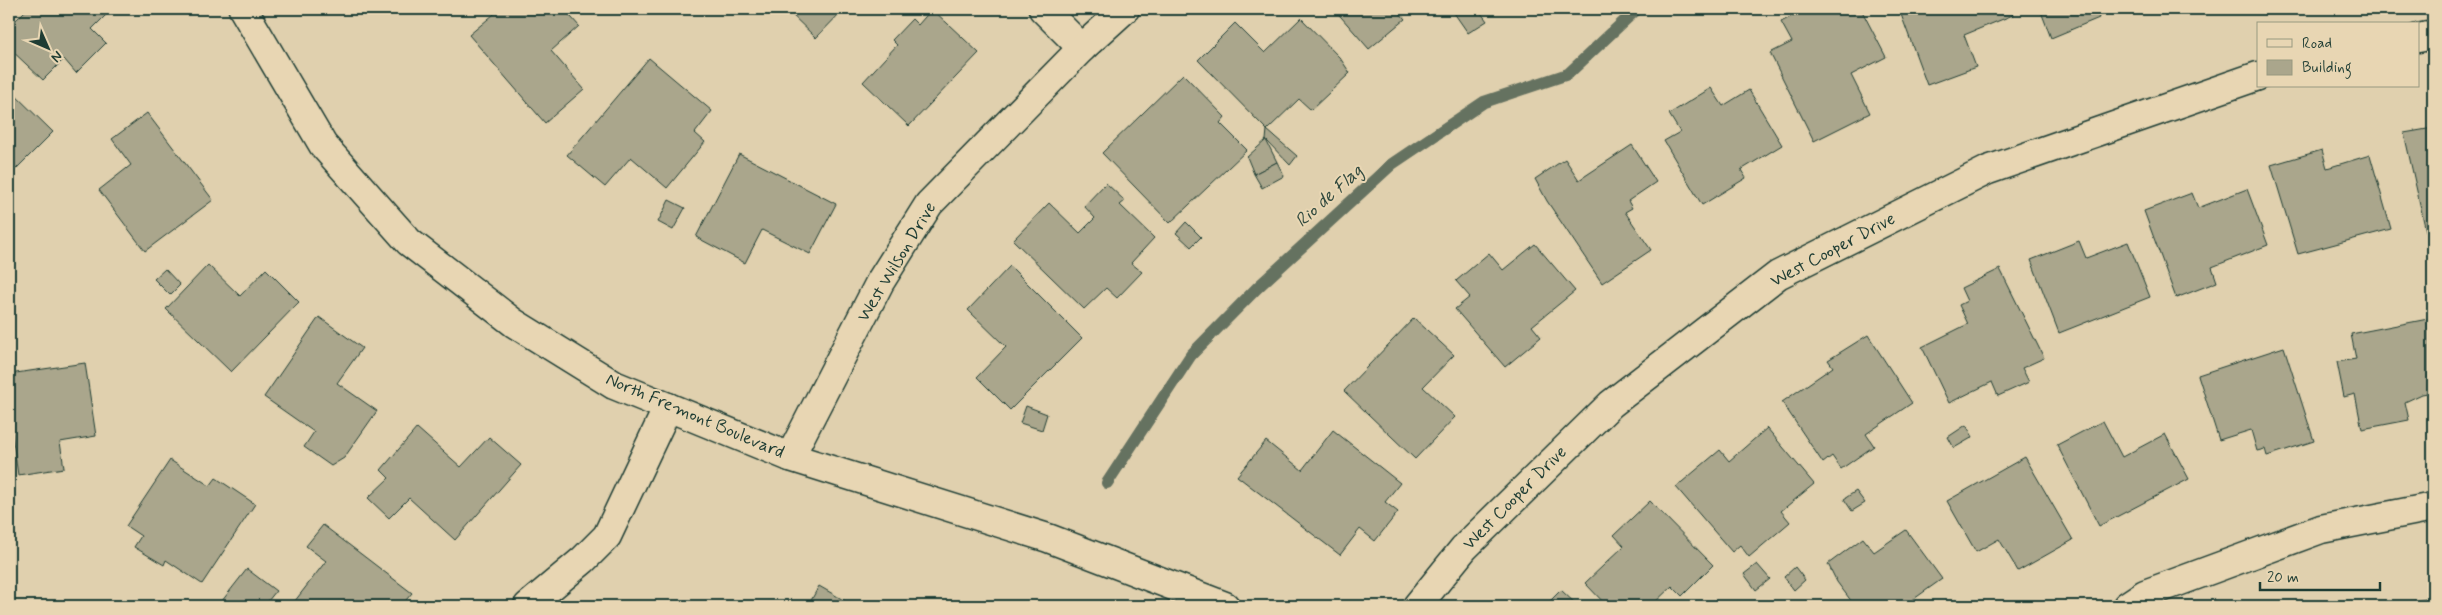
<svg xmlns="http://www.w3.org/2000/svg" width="2442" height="615" viewBox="0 0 2442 615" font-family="Mynerve,sans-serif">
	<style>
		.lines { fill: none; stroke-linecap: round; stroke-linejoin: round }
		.stream { stroke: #657260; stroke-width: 12 }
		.building { fill: #aaa68c; stroke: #1f3d34 }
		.street-casing { stroke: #1f3d34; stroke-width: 31 }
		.secondary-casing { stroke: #1f3d34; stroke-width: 31 }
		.street { stroke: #e8d6b3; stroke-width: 28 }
		.secondary { stroke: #e8d6b3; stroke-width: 28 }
		.labels { text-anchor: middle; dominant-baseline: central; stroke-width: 4; stroke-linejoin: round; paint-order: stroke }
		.street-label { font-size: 18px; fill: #1f3d34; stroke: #e8d6b3 }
		.water-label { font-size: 19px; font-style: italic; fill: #314a3f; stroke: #e8d6b3 }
	</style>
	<rect width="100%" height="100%" fill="#e0d0ae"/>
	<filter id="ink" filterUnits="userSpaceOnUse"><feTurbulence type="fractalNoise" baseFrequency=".02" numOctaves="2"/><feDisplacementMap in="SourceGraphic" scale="10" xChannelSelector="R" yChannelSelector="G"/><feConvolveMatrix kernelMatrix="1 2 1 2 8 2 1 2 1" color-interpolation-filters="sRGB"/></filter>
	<g filter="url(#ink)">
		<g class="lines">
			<polyline class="stream" points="1107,483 1191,355 1257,288 1392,164 1484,102 1568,74 1637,9"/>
		</g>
		<g class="building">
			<polygon points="27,9 112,9 92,29 106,43 76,73 64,59 43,80 9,48 9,27"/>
			<polygon points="500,9 564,9 579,26 551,51 584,89 545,123 469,35"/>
			<polygon points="786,9 844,9 816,38"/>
			<polygon points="932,9 979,53 909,126 863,82 897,45 892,40 912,19 918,25"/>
			<polygon points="1334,9 1398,9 1397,10 1405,19 1369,49"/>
			<polygon points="1453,9 1478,9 1487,21 1468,33 1452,10"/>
			<polygon points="1806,9 1861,9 1886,57 1851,75 1870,113 1814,141 1770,53 1792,42 1781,22"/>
			<polygon points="1899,9 2010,9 2013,15 1964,35 1976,67 1927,85"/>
			<polygon points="2040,9 2096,9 2099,18 2051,38"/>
			<polygon points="1301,18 1340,58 1350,73 1311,110 1299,99 1267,130 1198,60 1235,23 1265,53"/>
			<polygon points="649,58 712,111 695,133 705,142 667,188 631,157 605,187 567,155"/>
			<polygon points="1183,74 1225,117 1220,123 1247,150 1170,223 1102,153"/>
			<polygon points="1711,88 1723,106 1749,90 1782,145 1741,170 1746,178 1702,205 1664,141 1680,132 1669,114"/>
			<polygon points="9,89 53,132 11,174 9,171"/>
			<polygon points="147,113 213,200 145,251 99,190 131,165 112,139"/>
			<polygon points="2433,128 2433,248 2430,249 2404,133"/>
			<polygon points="1267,130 1297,156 1290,165 1266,140"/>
			<polygon points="1266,140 1277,162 1254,174 1247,157"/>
			<polygon points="1632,145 1656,182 1628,201 1632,208 1625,212 1651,250 1602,283 1547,201 1535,179 1565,159 1579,180"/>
			<polygon points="2322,150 2327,168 2370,155 2391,229 2298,254 2271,165"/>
			<polygon points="739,154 836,204 810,254 762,230 745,263 696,237"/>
			<polygon points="1277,162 1284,176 1262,188 1254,174"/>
			<polygon points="1106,183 1125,201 1120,205 1154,238 1131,263 1142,272 1117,298 1106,288 1084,309 1013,240 1049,203 1080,233 1095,218 1084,206"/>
			<polygon points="2247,189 2268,245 2212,267 2217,282 2176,298 2144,211 2192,193 2198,208"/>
			<polygon points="669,200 685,208 673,230 658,222"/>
			<polygon points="1186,222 1201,237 1191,247 1176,233"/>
			<polygon points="2079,241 2086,258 2128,242 2150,297 2059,333 2031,260"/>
			<polygon points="1535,244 1575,291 1532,326 1541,337 1505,367 1455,309 1470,297 1456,281 1489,253 1503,270"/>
			<polygon points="208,265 240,296 266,269 299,302 231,372 166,309"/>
			<polygon points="1010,266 1082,338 1010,410 977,377 1006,347 968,310"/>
			<polygon points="165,269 180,285 170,295 154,279"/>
			<polygon points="2000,269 2044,358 2022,368 2029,382 1998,396 1992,382 1949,403 1922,347 1968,324 1959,305 1967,301 1961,288"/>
			<polygon points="319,317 362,348 337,383 377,411 344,458 331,466 304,447 314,432 264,397"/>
			<polygon points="1414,318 1454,355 1423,387 1455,417 1415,459 1344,391"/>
			<polygon points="2433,318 2433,392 2422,394 2405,402 2409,420 2362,429 2355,394 2344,397 2337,362 2356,359 2351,334"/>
			<polygon points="1868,335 1912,403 1866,434 1874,446 1841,469 1832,456 1823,463 1782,402 1833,367 1828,360"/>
			<polygon points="2284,347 2314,441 2267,456 2265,449 2257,451 2251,430 2219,440 2198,375"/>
			<polygon points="85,363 96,436 60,442 64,468 18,475 9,414 9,374"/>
			<polygon points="1026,406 1047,414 1042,430 1020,423"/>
			<polygon points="2103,421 2122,457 2165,434 2189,479 2099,526 2057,445"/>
			<polygon points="1966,425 1973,437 1954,448 1948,437"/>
			<polygon points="417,428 461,467 489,437 521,465 455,540 409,498 389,518 368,498 389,478 381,470"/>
			<polygon points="1767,428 1814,484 1781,511 1790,522 1749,557 1740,545 1732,552 1676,487 1720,450 1729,461"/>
			<polygon points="1333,430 1400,483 1385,502 1398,512 1375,541 1360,529 1340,555 1237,476 1266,441 1302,470"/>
			<polygon points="2025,457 2073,540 2018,571 1999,539 1976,552 1947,501"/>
			<polygon points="170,460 210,486 216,478 255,504 202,584 166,560 164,565 134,547 141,536 126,526"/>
			<polygon points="1856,491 1865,503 1852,511 1844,499"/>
			<polygon points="1650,501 1713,565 1682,596 1672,586 1651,606 1607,606 1585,583 1624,546 1614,535"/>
			<polygon points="323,525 412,593 401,606 347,606 343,603 341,606 291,606 326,561 306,546"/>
			<polygon points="1906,530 1942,579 1904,606 1855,606 1837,582 1828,564 1863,538 1874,552"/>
			<polygon points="1757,564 1770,579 1756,590 1744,574"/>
			<polygon points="1795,567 1805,580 1794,590 1784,577"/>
			<polygon points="247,569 276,591 264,606 218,606"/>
			<polygon points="819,586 854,606 808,606"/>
			<polygon points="1561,590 1578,606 1545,606"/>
			<polygon points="2433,598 2433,606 2409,606 2408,602"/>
		</g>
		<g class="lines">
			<g class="street-casing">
				<g id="street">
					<polyline points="1043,9 1082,48"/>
					<polyline points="2418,38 2433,35"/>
					<polyline points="790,457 880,282 929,204 1082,48 1125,9"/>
					<polyline points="528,606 583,560 607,536 668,407"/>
					<polyline points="1417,606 1464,548 1611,404 1778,275 1988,170 2258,76"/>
					<polyline points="2127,606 2145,594 2321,529 2433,507"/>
				</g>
			</g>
			<g class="secondary-casing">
				<polyline id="secondary" points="243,9 323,145 409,242 514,323 614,385 790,457 1048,538 1225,606"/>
			</g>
			<use href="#street" class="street"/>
			<use href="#secondary" class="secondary"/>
		</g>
	</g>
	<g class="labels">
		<g class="street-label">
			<text transform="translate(1833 250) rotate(-28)">West Cooper Drive</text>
			<text transform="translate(897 262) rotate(-59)">West Wilson Drive</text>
			<text transform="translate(695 416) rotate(23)">North Fremont Boulevard</text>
			<text transform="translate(1515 498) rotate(-45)">West Cooper Drive</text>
		</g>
		<g class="water-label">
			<text transform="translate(1329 196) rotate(-42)">Rio de Flag</text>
		</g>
	</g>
	<rect width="2442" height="615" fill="none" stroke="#e8d6b3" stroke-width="30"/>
	<rect x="15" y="15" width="2412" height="585" fill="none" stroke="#1f3d34" stroke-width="2" filter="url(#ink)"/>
	<rect x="2257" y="22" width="162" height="65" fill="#e8d6b3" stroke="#989980"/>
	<rect x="2267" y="39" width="25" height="8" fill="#e8d6b3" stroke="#989980"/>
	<text x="2302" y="48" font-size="15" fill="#1f3d34">Road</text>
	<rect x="2267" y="60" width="25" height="15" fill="#aaa68c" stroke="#989980"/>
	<text x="2302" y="72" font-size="15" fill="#1f3d34">Building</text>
	<g transform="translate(48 48) rotate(135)" stroke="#e8d6b3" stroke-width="4" paint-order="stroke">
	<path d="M0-4L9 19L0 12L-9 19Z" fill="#1f3d34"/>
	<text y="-8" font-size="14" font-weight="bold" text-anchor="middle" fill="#1f3d34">N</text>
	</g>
	<path d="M2260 582v8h120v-8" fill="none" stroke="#1f3d34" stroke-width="2.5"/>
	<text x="2267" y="582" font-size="15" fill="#1f3d34" stroke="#e8d6b3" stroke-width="4" paint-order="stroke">20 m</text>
</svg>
